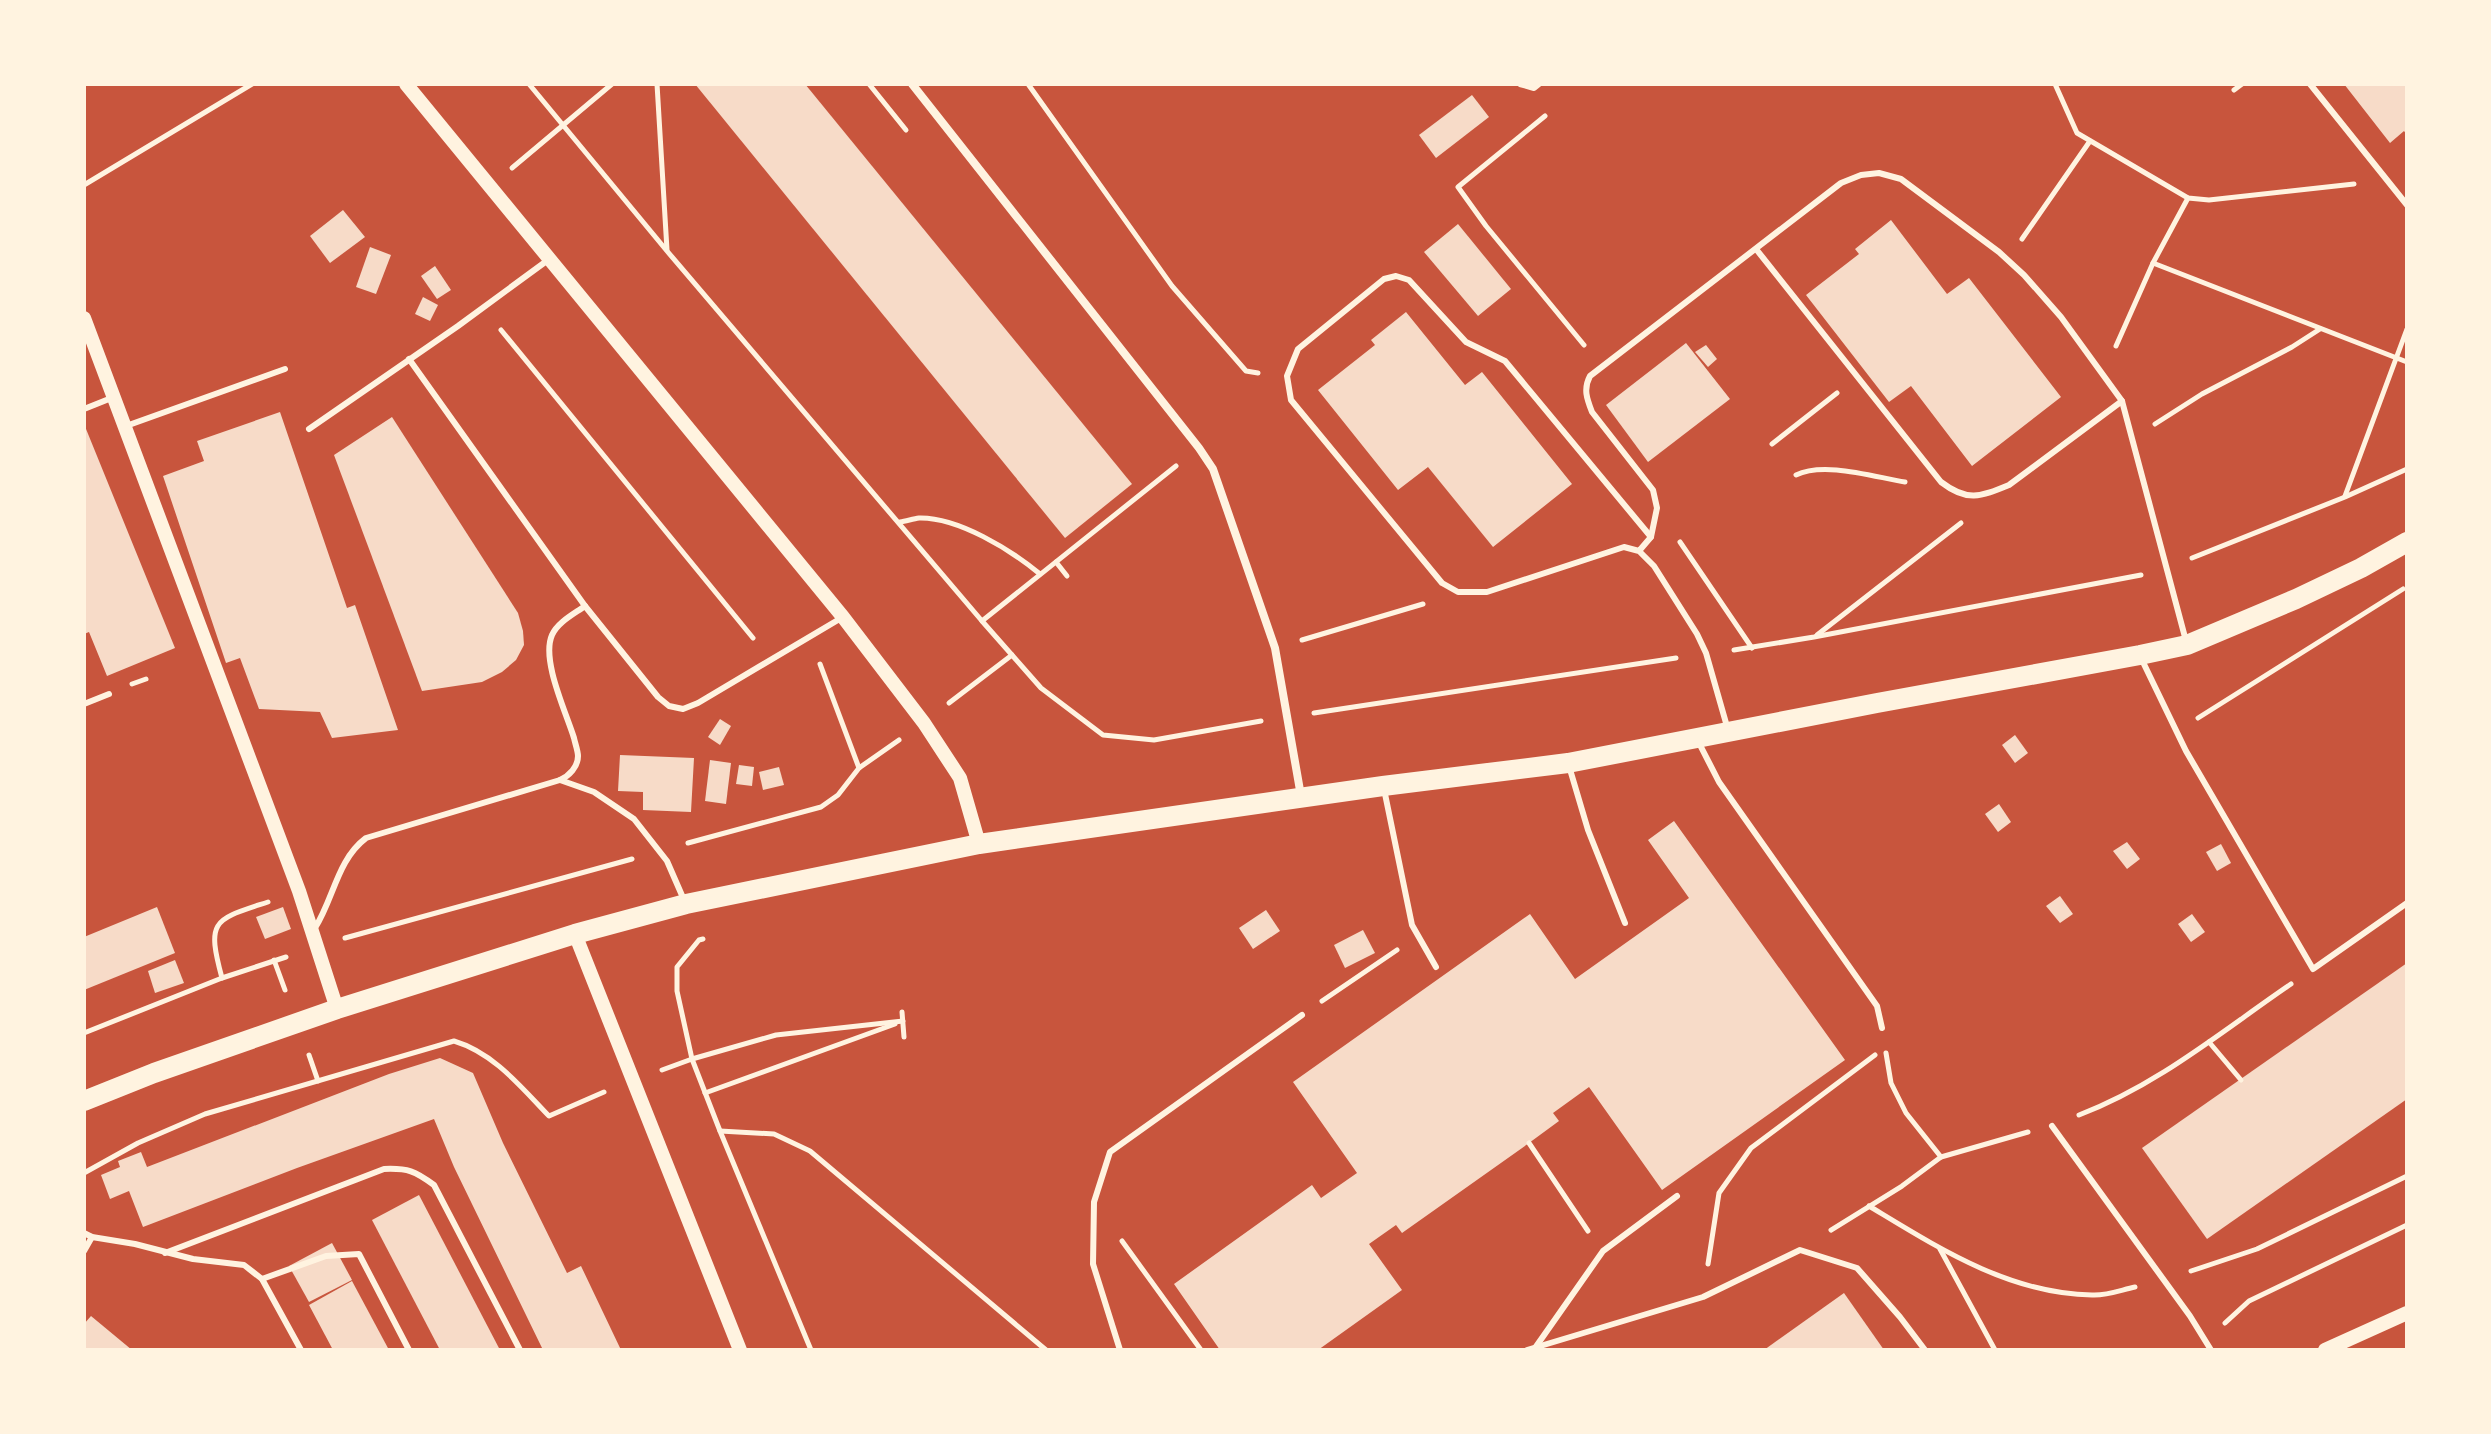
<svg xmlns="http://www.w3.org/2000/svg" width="2491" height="1434" viewBox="0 0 2491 1434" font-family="Commissioner,sans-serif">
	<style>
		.building { fill: #f7dbc8 }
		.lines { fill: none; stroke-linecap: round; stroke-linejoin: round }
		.path { stroke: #fff3e0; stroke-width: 5 }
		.service { stroke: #fff3e0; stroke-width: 6 }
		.minor { stroke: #fff3e0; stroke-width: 8 }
		.tertiary { stroke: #fff3e0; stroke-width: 14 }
		.primary { stroke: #fff3e0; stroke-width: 20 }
	</style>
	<rect width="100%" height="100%" fill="#c8553d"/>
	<g class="building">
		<polygon points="695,84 805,84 1132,484 1065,538"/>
		<polygon points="2344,84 2407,84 2407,135 2404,131 2390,143"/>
		<polygon points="1472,95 1489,117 1436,158 1419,135"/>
		<polygon points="343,210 365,237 330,263 310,236"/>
		<polygon points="1891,220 1947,294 1969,278 2061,397 1972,466 1911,386 1889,402 1806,295 1859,254 1855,249"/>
		<polygon points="1458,224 1511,289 1478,316 1424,252"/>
		<polygon points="370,247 391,255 376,294 356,287"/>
		<polygon points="435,266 451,290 437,299 421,276"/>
		<polygon points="423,297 438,305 430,321 415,314"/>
		<polygon points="1406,312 1465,385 1482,372 1572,484 1493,547 1428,467 1398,490 1318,390 1375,345 1371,340"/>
		<polygon points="1686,343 1730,399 1648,462 1606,405"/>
		<polygon points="1706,345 1717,359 1708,367 1695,352"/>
		<polygon points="280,412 347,608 355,605 398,730 332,738 320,712 259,709 240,658 226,663 163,476 204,461 197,441"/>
		<polygon points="392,417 518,613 523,631 524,645 516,660 502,672 482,682 422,691 334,455"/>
		<polygon points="84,424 175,648 107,676 89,632 84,634"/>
		<polygon points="720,719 731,726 720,745 708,737"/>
		<polygon points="2015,735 2028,753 2015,763 2002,745"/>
		<polygon points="620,755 694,758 691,812 643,810 643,792 618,791"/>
		<polygon points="710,760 731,763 726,804 705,801"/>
		<polygon points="739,765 754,767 752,786 736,784"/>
		<polygon points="779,767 784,785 763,790 759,772"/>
		<polygon points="1999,804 2011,822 1998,832 1985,814"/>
		<polygon points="1674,821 1845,1060 1662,1190 1589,1087 1553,1113 1559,1121 1529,1143 1402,1233 1396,1225 1369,1244 1402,1290 1318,1350 1220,1350 1174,1284 1312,1185 1321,1198 1357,1173 1293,1082 1530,914 1575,979 1689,898 1648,840"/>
		<polygon points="2127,842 2140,859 2127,869 2113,851"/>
		<polygon points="2221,844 2231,863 2217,871 2206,852"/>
		<polygon points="2060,896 2073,914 2060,923 2046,906"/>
		<polygon points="157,907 175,953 84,990 84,937"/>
		<polygon points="283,907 291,929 265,939 256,917"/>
		<polygon points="1266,910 1280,931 1253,949 1239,928"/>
		<polygon points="2192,914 2205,932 2191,942 2178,924"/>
		<polygon points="1363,930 1375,953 1345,968 1334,945"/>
		<polygon points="175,960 184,983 155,993 148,971"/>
		<polygon points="2407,963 2407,1099 2207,1239 2142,1148"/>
		<polygon points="440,1058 473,1073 503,1143 567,1273 581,1266 621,1350 543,1350 454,1167 434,1119 297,1168 143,1227 129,1191 110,1199 101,1175 120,1167 118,1161 141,1152 147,1167 389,1074"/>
		<polygon points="419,1195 500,1350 440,1350 372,1220"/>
		<polygon points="332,1243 352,1280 309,1302 289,1266"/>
		<polygon points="352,1281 389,1350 333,1350 309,1305"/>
		<polygon points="1844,1293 1884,1350 1764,1350"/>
		<polygon points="91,1316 132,1350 84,1350 84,1324"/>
	</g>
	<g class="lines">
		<g class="path">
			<polyline points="529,84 667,251 982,621 1176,466"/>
			<polyline points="657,84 667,250"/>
			<polyline points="869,84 906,130"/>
			<polyline points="1028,84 1172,286 1246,371 1258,373"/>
			<polyline points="2055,84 2077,133 2188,198 2209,200 2354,184"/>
			<polyline points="2234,90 2242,84"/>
			<polyline points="1545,116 1458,187 1486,226 1584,345"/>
			<polyline points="512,168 612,84"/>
			<polyline points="84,185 252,84"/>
			<polyline points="2022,239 2090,141"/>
			<polyline points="2153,263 2407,362"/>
			<polyline points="501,330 753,638"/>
			<polyline points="2116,346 2153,263 2188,198"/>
			<polyline points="2155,424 2202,394 2292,347 2320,329"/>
			<polyline points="1772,444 1837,393"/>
			<path d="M1796 475C1824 461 1874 477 1905 482"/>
			<polyline points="2345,496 2407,329"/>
			<path d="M900 522C906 521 913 519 919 518 958 517 1011 550 1040 574"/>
			<polyline points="1680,542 1752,648"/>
			<polyline points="2192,558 2345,497 2407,469"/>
			<polyline points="1056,562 1067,576"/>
			<polyline points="982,621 1041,688 1103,735 1154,740 1261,721"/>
			<polyline points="1817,635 1961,523"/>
			<polyline points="1302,640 1423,604"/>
			<polyline points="1734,650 1814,637 2141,575"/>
			<polyline points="820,664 859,768"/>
			<polyline points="132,684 146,679"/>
			<polyline points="949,703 1012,655"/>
			<polyline points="1314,713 1676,658"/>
			<polyline points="2198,718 2403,589"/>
			<polyline points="688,843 821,807 838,795 859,768 899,740"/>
			<polyline points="345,938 632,859"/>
			<polyline points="703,939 699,940 677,967 677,991 692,1059 720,1131 811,1350"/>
			<polyline points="274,960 285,990"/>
			<path d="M222 978C206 919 214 920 268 902"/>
			<polyline points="1322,1001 1397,950"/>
			<polyline points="902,1012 904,1037"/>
			<polyline points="84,1033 222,978 286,957"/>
			<polyline points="2209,1042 2241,1080"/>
			<polyline points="1886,1053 1891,1083 1906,1113 1941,1157"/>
			<polyline points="309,1055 318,1081"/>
			<polyline points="662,1070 692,1059 776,1035 903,1021"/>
			<polyline points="705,1093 895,1024"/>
			<path d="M2079 1115C2158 1085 2222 1031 2291 984"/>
			<polyline points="720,1131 774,1134 810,1151 1046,1350"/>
			<polyline points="1529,1143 1588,1231"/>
			<path d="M84 1173 138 1143 205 1114 454 1041C494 1053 521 1087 549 1116L604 1092"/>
			<path d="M1869 1206C1937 1247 2009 1294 2092 1295 2106 1296 2121 1290 2135 1287"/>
			<polyline points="1831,1230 1902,1186 1941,1157 2028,1132"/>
			<polyline points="1122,1241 1201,1350"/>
			<polyline points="1940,1249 1995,1350"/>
			<polyline points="1708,1264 1719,1193 1751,1148 1875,1055"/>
			<polyline points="2191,1271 2257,1249 2407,1176"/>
			<polyline points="2225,1323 2249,1301 2407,1225"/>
		</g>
		<g class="service">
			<polyline points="1520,84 1534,88 1539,84"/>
			<polyline points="2310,84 2407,205"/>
			<path d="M1756 249 1941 482C1967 502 1980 497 2009 485L2122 401"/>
			<polyline points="84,409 114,397"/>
			<polyline points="126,426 285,369"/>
			<polyline points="309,429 458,326 548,260"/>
			<path d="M1651 537 1657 508 1653 490 1592 412C1587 399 1583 389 1590 376L1841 183 1861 175 1879 173 1901 179 1999 252 2024 275 2061 317 2122 401 2186 641"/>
			<polyline points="1639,551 1651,537 1505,361 1466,342 1409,280 1396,276 1384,279 1298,349 1287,376 1291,400 1442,583 1458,592 1487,592 1624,547 1639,551 1654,566 1697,634 1706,653 1728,730"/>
			<polyline points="585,606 658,697 669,706 683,709 698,703 843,617"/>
			<polyline points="2142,660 2186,751 2313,969 2407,903"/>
			<polyline points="84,704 109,694"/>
			<polyline points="1699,743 1719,782 1877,1006 1882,1028"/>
			<polyline points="1569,766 1588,830 1625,923"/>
			<polyline points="560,780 594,792 634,819 667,861 684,900"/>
			<polyline points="1384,789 1412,925 1436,967"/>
			<path d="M315 928C334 898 337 860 366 838L560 780C569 776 578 767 578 756 578 751 575 743 574 738 566 712 541 660 552 635 558 622 574 614 585 606L409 359"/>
			<polyline points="2052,1126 2190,1316 2211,1350"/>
			<polyline points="84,1233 92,1237 135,1244 193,1259 244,1265 262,1279 301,1350"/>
			<polyline points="84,1251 92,1237"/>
			<path d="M165 1253 384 1169C408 1168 415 1171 434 1185L520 1350"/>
			<polyline points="262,1279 326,1256 359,1254 409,1350"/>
			<polyline points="1535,1348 1603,1251 1677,1196"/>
			<polyline points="1120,1350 1093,1264 1094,1202 1110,1152 1302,1015"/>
			<polyline points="1527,1350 1703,1297 1800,1250 1857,1268 1900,1317 1925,1350"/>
		</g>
		<polyline class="minor" points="912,84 1199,448 1213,469 1275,648 1301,796"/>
		<g class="tertiary">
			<polyline points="406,84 843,617 924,723 960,778 979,844"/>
			<polyline points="84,318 299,891 337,1009"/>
			<polyline points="575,934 740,1350"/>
			<polyline points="2325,1350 2407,1313"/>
		</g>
		<polyline class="primary" points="84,1101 154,1073 337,1009 575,934 686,904 979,844 1383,786 1568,763 1877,703 2140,655 2187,645 2296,599 2361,568 2407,542"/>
	</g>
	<rect width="2491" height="1434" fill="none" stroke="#fff3e0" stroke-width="172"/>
</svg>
